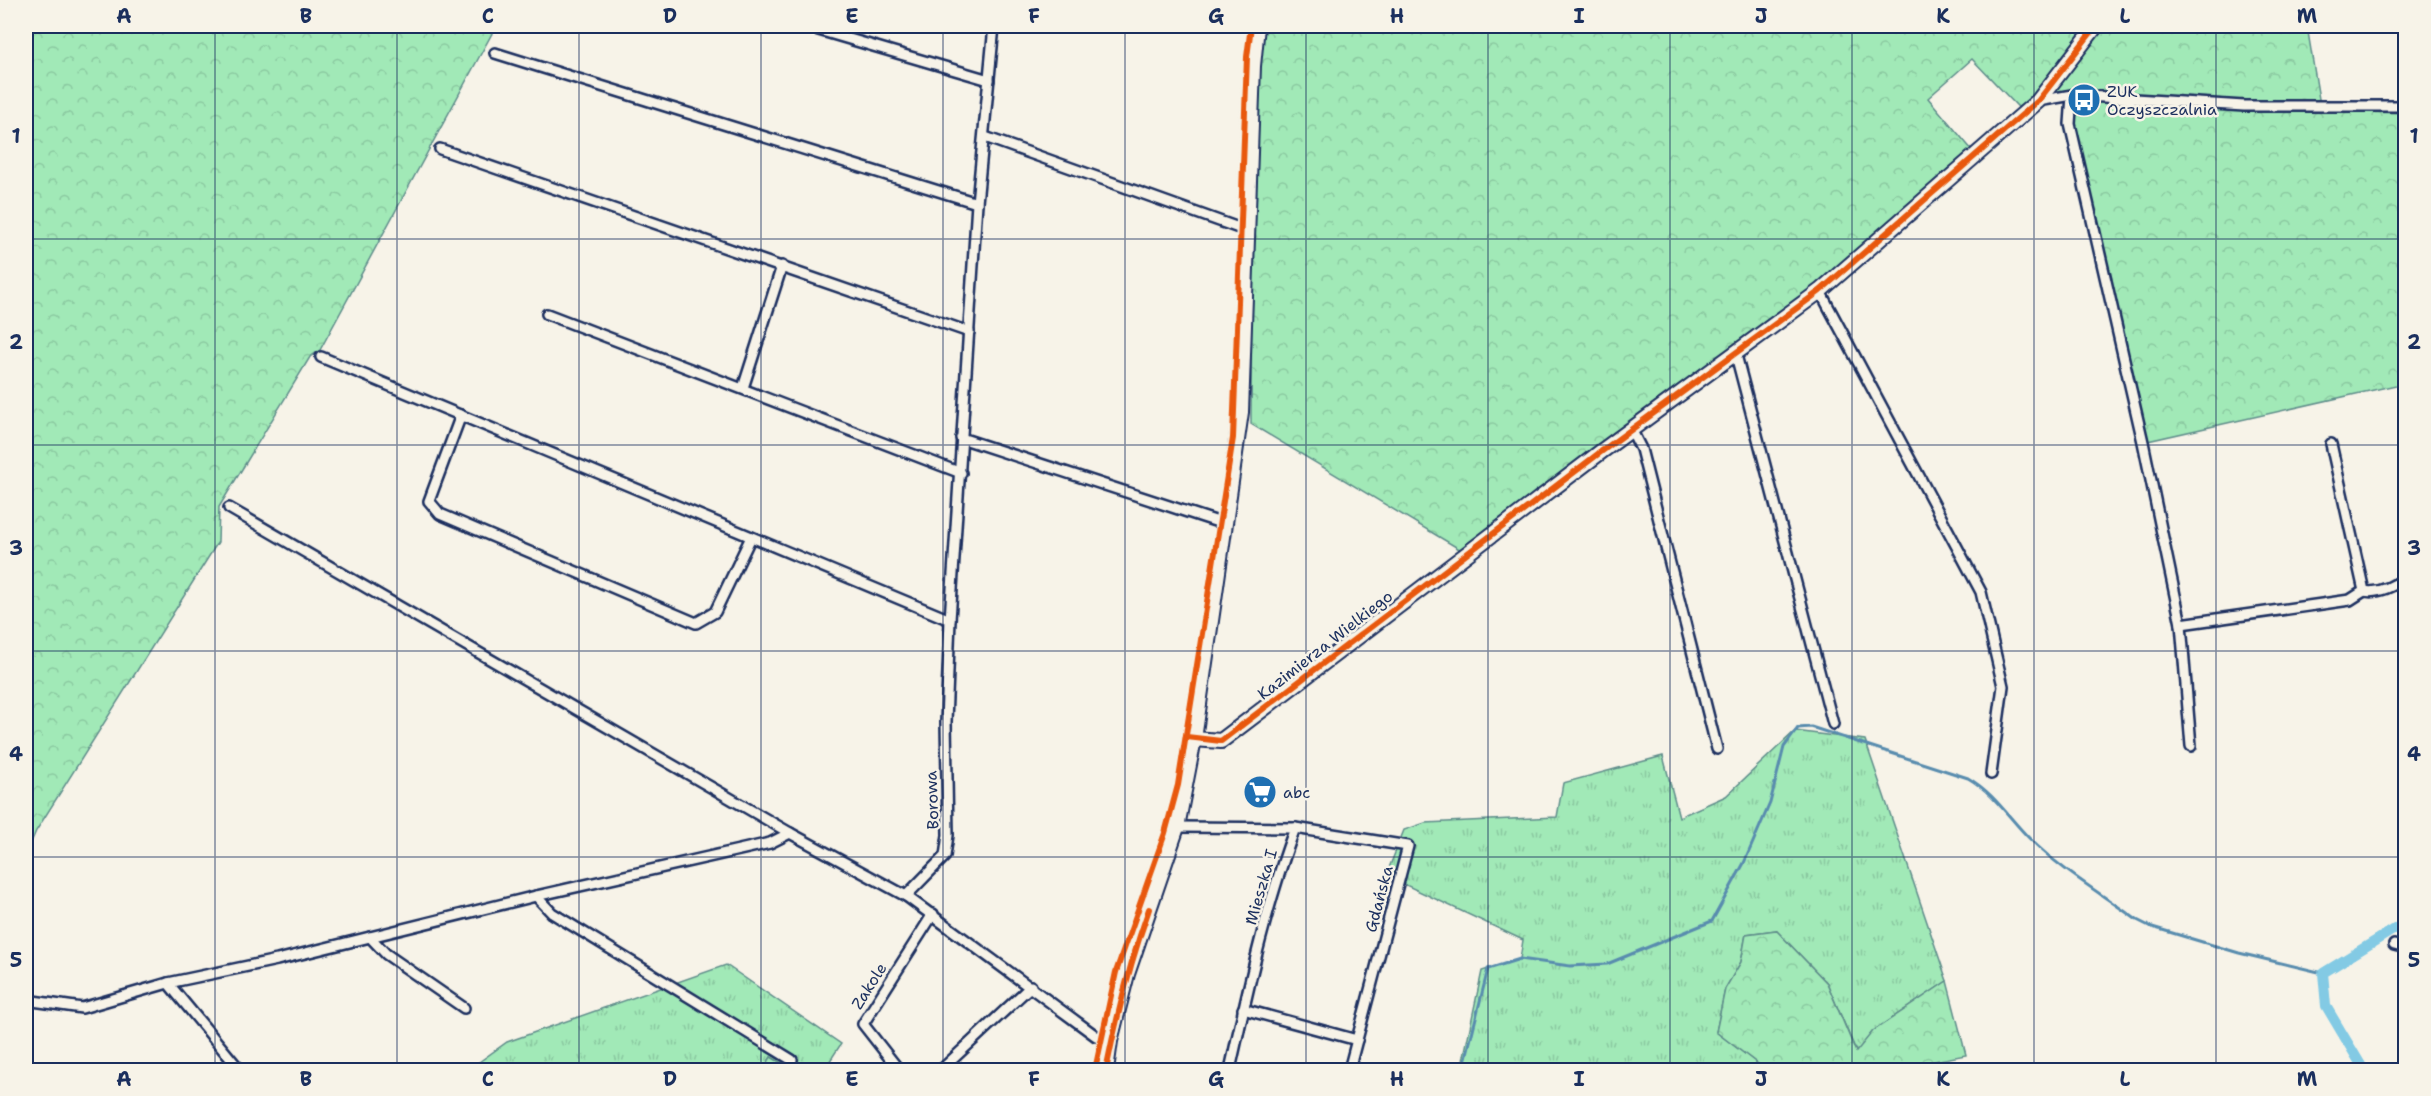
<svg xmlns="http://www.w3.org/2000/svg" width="2431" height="1096" viewBox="0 0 2431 1096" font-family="'Shantell Sans',sans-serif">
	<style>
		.grass { fill: url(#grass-tufts); stroke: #5e8c8a; stroke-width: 1.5 }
		.forest { fill: url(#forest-crowns); stroke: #5e8c8a; stroke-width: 1.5 }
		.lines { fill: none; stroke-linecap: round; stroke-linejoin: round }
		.stream { stroke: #598cae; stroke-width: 3 }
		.canal { stroke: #83cae4; stroke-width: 10 }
		.street-casing { stroke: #1b2f5e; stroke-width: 14 }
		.secondary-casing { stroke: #1b2f5e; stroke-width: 18 }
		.street { stroke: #f7f3e8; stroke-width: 9 }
		.secondary { stroke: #f7f3e8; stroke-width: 14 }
		.cycleway-casing { stroke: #f7f3e8; stroke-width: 10 }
		.cycleway { stroke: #e8590c; stroke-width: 6 }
		.grid { fill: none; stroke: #1b2f5e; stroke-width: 1.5; stroke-opacity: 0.55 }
		.labels { text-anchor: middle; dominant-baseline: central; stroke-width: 5; stroke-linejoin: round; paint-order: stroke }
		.poi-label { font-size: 16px; fill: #1b2f5e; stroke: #f7f3e8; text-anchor: start }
		.street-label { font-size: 16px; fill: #1b2f5e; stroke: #f7f3e8 }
		.neatline { fill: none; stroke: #1b2f5e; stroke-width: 2 }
		.grid-label { font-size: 20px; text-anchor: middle; font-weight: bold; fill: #1b2f5e }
	</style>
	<defs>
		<pattern id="grass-tufts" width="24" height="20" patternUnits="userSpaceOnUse" patternTransform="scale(1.5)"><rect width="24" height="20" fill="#a1e9b7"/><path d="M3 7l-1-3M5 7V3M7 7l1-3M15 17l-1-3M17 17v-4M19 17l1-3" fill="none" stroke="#8ac8a0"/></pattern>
		<pattern id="forest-crowns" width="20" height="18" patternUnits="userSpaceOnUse" patternTransform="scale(1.5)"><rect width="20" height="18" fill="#a1e9b7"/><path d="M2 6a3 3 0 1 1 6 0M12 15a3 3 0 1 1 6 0" fill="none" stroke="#8ac8a0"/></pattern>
	</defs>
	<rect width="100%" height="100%" fill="#f7f3e8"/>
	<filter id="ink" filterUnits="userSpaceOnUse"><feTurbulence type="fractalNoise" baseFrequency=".0167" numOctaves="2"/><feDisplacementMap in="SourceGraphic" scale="12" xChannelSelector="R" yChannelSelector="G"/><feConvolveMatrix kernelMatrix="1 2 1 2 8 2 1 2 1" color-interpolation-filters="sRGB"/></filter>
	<g filter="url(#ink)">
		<g class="grass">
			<polygon points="1795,731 1865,740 1947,981 1873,1031 1857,1053 1827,983 1776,930 1746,934 1741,962 1725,989 1716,1032 1766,1070 1461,1070 1482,971 1520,959 1523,940 1395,880 1389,868 1404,830 1425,823 1557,817 1563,783 1663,756 1679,817 1726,796"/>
			<polygon points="726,965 841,1044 824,1070 793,1070 771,1057 763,1070 468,1070 507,1042"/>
		</g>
		<g class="forest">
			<polygon points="26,26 496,26 320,350 310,357 219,507 218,542 36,831 26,854"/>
			<polygon points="1257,26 2307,26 2321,111 2405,113 2405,383 2143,442 2068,98 2047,95 2018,107 1972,59 1928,98 1972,150 1820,291 1466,553 1251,424 1253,66"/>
			<polygon points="1776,930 1827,983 1856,1052 1873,1031 1947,981 1966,1055 1886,1070 1766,1070 1716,1032 1725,989 1741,962 1746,934"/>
			<polygon points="771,1057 793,1070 763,1070"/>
		</g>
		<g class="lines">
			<path class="stream" d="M1463 1070 1488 969 1520 959 1570 966 1607 964 1712 921 1744 863 1770 803 1784 747 1798 728 1811 727 1968 778C1994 793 2009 818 2030 839 2061 870 2102 894 2137 920L2149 926 2239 953 2323 973"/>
			<polyline class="canal" points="2364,1070 2326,1006 2323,973 2406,922"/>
			<g class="street-casing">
				<g id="street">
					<polyline points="805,26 989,80"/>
					<polyline points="495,53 977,203"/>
					<polyline points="2072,95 2070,124 2143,442 2181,624 2191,746"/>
					<polyline points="2038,101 2072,95 2244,106 2406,106"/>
					<polyline points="985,137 1247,231"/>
					<polyline points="440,149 969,332"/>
					<polyline points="1820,291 1981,592 2003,686 1991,774"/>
					<polyline points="547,314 961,473"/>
					<polyline points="1736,355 1833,724"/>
					<polyline points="321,357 950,620"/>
					<polyline points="743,388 782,266"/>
					<polyline points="461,415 429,501 440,514 696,623 715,612 751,537"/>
					<polyline points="1631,429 1641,449 1717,749"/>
					<polyline points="961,438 1224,524"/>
					<polyline points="229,508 790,833 906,896 1096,1036 1110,1041"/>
					<path d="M2364 591C2379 594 2394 586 2406 577"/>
					<polyline points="2181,624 2350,600 2364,591 2331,444"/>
					<path d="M1177 827 1295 828C1266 905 1248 989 1230 1070"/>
					<polyline points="1295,828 1408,846 1349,1070"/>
					<polyline points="536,896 552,913 792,1060"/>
					<polyline points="906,896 945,856 948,835 946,722 950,620 977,203 994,26"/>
					<polyline points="370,937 386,954 464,1008"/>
					<polyline points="2394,945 2406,948"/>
					<polyline points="168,983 240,1070"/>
					<polyline points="26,1000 82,1008 168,983 277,960 536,896 770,843 790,833"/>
					<polyline points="1243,1009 1357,1040"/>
					<polyline points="899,1070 863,1024 933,914"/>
					<polyline points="941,1070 1031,986"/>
				</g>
			</g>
			<g class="secondary-casing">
				<g id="secondary">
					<polyline points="1194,739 1221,741 1602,451 1820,291 2038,101 2096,26"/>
					<polyline points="1106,1070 1110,1041 1127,974 1177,827 1194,739 1241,412 1253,66 1257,26"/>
				</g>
			</g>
			<use href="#street" class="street"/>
			<use href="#secondary" class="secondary"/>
			<g class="cycleway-casing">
				<g id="cycleway">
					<polyline points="1187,737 1221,741 1602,451 1820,291 2038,101 2096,26"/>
					<polyline points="1095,1070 1116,972 1165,833 1178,785 1233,438 1247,57 1251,26"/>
					<path d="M1106 1070C1117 1015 1130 962 1149 909"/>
				</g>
			</g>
			<use href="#cycleway" class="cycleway"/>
		</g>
	</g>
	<path class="grid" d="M215 26V1070M397 26V1070M579 26V1070M761 26V1070M943 26V1070M1125 26V1070M1306 26V1070M1488 26V1070M1670 26V1070M1852 26V1070M2034 26V1070M2216 26V1070M26 239H2406M26 445H2406M26 651H2406M26 857H2406"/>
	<defs>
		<g id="bus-disc" transform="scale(1.725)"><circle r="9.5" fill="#1f6fb2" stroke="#f7f3e8"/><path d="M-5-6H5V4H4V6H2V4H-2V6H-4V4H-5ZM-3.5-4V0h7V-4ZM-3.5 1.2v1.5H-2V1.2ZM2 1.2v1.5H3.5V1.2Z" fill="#fff"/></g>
		<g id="supermarket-disc" transform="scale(1.725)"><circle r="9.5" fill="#1f6fb2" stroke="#f7f3e8"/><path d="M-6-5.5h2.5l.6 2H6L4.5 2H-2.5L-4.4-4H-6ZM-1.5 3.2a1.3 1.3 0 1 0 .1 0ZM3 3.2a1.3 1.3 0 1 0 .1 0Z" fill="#fff"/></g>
	</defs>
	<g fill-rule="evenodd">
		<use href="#bus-disc" x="2084" y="100"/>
		<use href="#supermarket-disc" x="1260" y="792"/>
	</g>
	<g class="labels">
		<g class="poi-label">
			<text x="2107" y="91">ZUK<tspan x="2107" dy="18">Oczyszczalnia</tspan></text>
			<text x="1283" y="792">abc</text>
		</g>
		<g class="street-label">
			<text transform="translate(1325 645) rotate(-38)">Kazimierza Wielkiego</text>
			<text transform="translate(932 800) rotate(-92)">Borowa</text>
			<text transform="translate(1261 887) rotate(-74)">Mieszka I</text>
			<text transform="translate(1379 899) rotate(-75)">Gdańska</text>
			<text transform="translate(869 986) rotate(-58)">Zakole</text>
		</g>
	</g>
	<rect width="2431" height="1096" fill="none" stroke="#f7f3e8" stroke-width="66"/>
	<rect x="33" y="33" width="2365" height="1030" class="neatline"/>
	<g class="grid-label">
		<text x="124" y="23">A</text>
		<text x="306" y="23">B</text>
		<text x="488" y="23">C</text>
		<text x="670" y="23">D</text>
		<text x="852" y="23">E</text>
		<text x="1034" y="23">F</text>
		<text x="1216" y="23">G</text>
		<text x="1397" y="23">H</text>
		<text x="1579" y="23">I</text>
		<text x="1761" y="23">J</text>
		<text x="1943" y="23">K</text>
		<text x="2125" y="23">L</text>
		<text x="2307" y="23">M</text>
		<text x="16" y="143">1</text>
		<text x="2414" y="143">1</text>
		<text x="16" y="349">2</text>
		<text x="2414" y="349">2</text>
		<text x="16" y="555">3</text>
		<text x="2414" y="555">3</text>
		<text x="16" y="761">4</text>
		<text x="2414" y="761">4</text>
		<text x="16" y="967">5</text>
		<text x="2414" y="967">5</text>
		<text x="124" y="1086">A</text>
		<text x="306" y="1086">B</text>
		<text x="488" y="1086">C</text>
		<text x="670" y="1086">D</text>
		<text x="852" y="1086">E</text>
		<text x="1034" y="1086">F</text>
		<text x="1216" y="1086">G</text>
		<text x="1397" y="1086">H</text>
		<text x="1579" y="1086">I</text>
		<text x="1761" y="1086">J</text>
		<text x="1943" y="1086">K</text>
		<text x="2125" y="1086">L</text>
		<text x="2307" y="1086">M</text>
	</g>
</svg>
